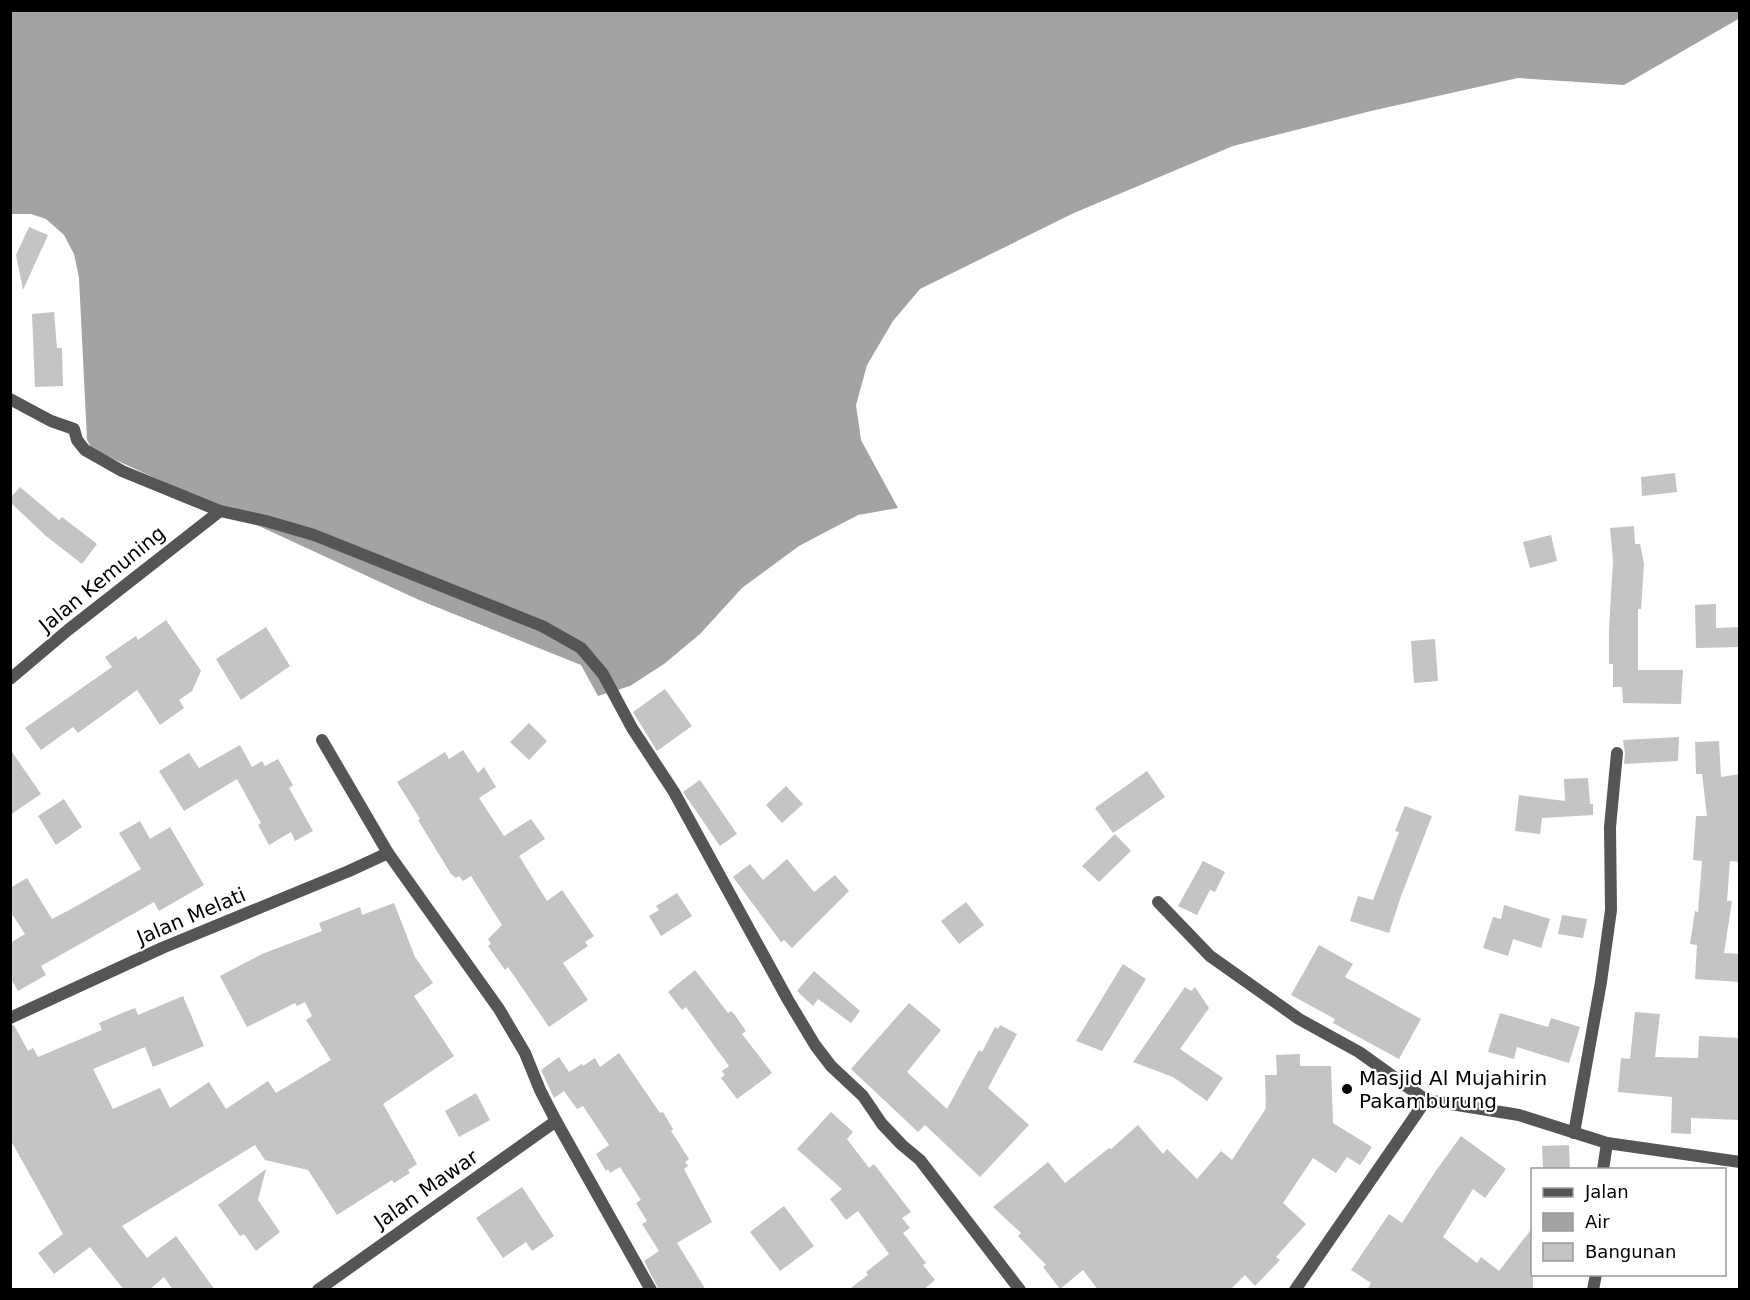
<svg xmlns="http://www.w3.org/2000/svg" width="1750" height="1300" viewBox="0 0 1750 1300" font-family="'DejaVu Sans',sans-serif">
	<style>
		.water { fill: #a3a3a3 }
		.building { fill: #c4c4c4 }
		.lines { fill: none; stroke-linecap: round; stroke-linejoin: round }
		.street { stroke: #555; stroke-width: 12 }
		.poi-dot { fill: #000; stroke: #fff; stroke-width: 2 }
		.labels { text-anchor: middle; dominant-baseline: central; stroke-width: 4.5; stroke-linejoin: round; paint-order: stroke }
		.street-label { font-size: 20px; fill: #000; stroke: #fff }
		.poi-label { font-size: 20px; fill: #000; stroke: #fff; text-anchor: start }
	</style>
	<rect width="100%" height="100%" fill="#fff"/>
	<polygon class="water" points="1739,10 1740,18 1624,85 1518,78 1371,111 1233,146 1074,213 920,289 893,321 867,365 856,405 861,440 898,508 858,515 799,546 742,588 700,634 664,664 630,686 598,696 581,665 419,600 92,449 87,440 79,278 74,254 64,235 46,219 31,214 11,214 10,11"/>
	<g class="building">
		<polygon points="29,227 48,235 23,290 16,255"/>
		<polygon points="54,312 57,348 62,348 63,386 35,387 32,314"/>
		<polygon points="1675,473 1677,492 1642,496 1641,477"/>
		<polygon points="20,487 59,520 62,517 97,544 82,564 46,536 10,502 10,498"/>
		<polygon points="1634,526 1635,544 1640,544 1644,564 1641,609 1638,609 1638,670 1683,670 1681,704 1623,703 1622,687 1613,687 1613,664 1609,664 1609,629 1613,561 1610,528"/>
		<polygon points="1551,535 1557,561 1530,568 1523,542"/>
		<polygon points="1716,604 1716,628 1740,627 1740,647 1696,648 1695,605"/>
		<polygon points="166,620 201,671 192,691 179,700 184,708 160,725 137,690 78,733 73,727 41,750 25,728 112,667 105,657 136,636 138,640"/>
		<polygon points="266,627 290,666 241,700 216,659"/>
		<polygon points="1435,639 1438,681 1414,683 1411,641"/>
		<polygon points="665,689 692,726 657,751 633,712"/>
		<polygon points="529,723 547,741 529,760 510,742"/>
		<polygon points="1679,737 1678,761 1624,764 1625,753 1623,740"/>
		<polygon points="1719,741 1721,777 1740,774 1740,862 1730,861 1727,901 1732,901 1724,953 1740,954 1740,982 1695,979 1697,945 1690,944 1695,911 1698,912 1702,861 1693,860 1696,816 1707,816 1702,774 1696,774 1695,742"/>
		<polygon points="240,745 252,767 262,761 265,766 278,759 293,785 289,788 313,831 295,841 291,832 269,845 258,825 261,823 237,779 184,811 159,771 189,753 199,768"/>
		<polygon points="10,749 41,794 10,815"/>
		<polygon points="463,750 478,773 484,767 496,787 479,798 504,836 531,819 543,836 545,839 519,856 547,901 562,890 594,936 585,942 588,946 563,963 588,1000 549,1027 508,967 505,970 488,946 491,944 488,939 502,925 471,876 463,881 459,876 456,878 451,874 418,820 420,819 397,782 445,752 449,759"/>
		<polygon points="1147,771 1165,797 1113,833 1095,808"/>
		<polygon points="1588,778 1590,804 1593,804 1593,815 1542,818 1540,834 1515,831 1519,795 1565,801 1564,779"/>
		<polygon points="700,780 737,834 720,846 683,792"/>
		<polygon points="786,786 803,804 782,823 766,805"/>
		<polygon points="64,799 82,827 56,845 38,816"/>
		<polygon points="1405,806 1432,816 1401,896 1389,933 1350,921 1358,896 1373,900 1399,832 1395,831"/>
		<polygon points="140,821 150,839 170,827 204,885 159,911 154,902 41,966 46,975 18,991 10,977 10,943 25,934 10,911 10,888 27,878 52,919 73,908 141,869 119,833"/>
		<polygon points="1115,834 1131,851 1099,882 1082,866"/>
		<polygon points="787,859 814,892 835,875 849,891 792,948 784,940 781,942 733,877 750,864 763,880"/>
		<polygon points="1203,861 1225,872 1215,892 1210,890 1197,915 1178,906"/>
		<polygon points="677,893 692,916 661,936 649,916 659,910 656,906"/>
		<polygon points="966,902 984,925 959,944 941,921"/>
		<polygon points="394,903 415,957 433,983 414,996 454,1056 383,1104 417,1164 408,1170 410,1173 394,1183 392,1180 337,1215 308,1170 265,1160 255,1145 122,1226 147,1258 176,1236 215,1290 173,1290 164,1277 149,1290 124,1290 90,1247 54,1274 38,1253 63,1234 10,1139 10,1026 14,1025 28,1051 33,1048 38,1057 102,1030 99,1023 122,1013 135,1008 138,1015 183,996 204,1046 153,1067 145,1047 93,1069 113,1109 160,1088 170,1108 209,1082 226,1109 268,1081 276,1093 331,1060 306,1020 312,1016 305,1002 297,1006 295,1003 247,1027 220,976 262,954 322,931 319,923 360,907 362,915"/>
		<polygon points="1504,905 1550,919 1541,948 1513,939 1508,956 1483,948 1493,917 1501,919"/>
		<polygon points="1562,915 1587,919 1583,938 1558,934"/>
		<polygon points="1319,945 1353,964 1345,977 1421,1019 1399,1059 1333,1023 1335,1019 1291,995"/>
		<polygon points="1123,964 1146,979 1102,1051 1076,1041"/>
		<polygon points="695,970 728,1013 731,1011 734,1014 746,1031 742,1034 772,1073 737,1099 721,1078 725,1075 722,1071 729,1066 686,1007 682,1010 668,992"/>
		<polygon points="814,971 860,1011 851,1023 818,999 813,1006 797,991"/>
		<polygon points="1185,987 1191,991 1195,987 1209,1008 1180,1049 1223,1078 1207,1101 1173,1077 1133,1062"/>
		<polygon points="909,1003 941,1030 907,1072 947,1109 979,1050 982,1052 995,1027 998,1029 1000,1025 1017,1034 988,1088 1029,1125 980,1177 925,1125 918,1132 851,1069"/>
		<polygon points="1635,1012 1660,1014 1655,1057 1698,1058 1699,1036 1740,1038 1740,1120 1691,1118 1691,1134 1671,1133 1672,1097 1618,1092 1621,1058 1630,1059"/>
		<polygon points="1500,1013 1548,1027 1551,1018 1580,1027 1569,1063 1517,1047 1514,1059 1488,1052"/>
		<polygon points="619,1053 660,1113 663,1112 673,1129 671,1131 689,1159 685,1162 688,1166 684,1169 712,1222 677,1243 706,1290 659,1290 644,1261 659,1251 642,1224 647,1221 636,1203 641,1200 620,1167 610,1173 608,1169 606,1171 596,1154 609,1145 583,1106 577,1109 564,1091 554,1098 541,1070 559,1057 569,1072 582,1064 583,1066 595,1058 600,1067"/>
		<polygon points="1300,1054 1300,1066 1331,1066 1333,1123 1372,1147 1360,1165 1347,1157 1336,1173 1313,1158 1283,1203 1306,1224 1276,1257 1280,1260 1255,1286 1245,1275 1230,1290 1098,1290 1083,1270 1060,1289 1043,1267 1046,1265 1018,1236 1021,1233 993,1207 1048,1162 1065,1183 1109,1148 1111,1149 1138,1125 1163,1154 1167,1149 1197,1179 1221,1151 1232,1160 1266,1108 1265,1075 1277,1075 1276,1055"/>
		<polygon points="476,1093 490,1120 459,1137 445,1111"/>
		<polygon points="831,1112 853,1132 847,1139 869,1168 874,1164 911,1212 902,1218 910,1228 903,1233 926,1263 923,1265 935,1280 923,1290 848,1290 868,1275 866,1272 889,1254 858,1211 846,1220 830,1199 842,1189 797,1149"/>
		<polygon points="1461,1136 1506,1169 1485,1198 1473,1189 1443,1237 1477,1263 1481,1257 1499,1271 1533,1227 1533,1290 1367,1290 1371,1283 1351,1270 1389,1214 1402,1223 1435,1172"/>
		<polygon points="1569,1145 1570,1170 1543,1170 1542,1146"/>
		<polygon points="266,1169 258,1200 280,1232 256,1251 244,1234 240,1236 218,1205"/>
		<polygon points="522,1187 554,1236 532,1251 526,1242 503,1258 476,1218"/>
		<polygon points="784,1206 814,1246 780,1271 750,1232"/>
	</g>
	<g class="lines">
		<g class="street">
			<polyline points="10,399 51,421 74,429 77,440 85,450 122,471 220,511 266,521 314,535 542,626 581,648 603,674 632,728 674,792 788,1000 815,1045 831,1066 863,1096 882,1124 902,1145 920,1160 1020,1290"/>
			<polyline points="10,679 68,630 220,511"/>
			<polyline points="322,740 388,853 499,1009 525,1053 540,1090 556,1121 651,1290"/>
			<polyline points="1158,902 1210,956 1299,1019 1359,1052 1426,1100 1519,1115 1607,1143 1603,1170"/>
			<polyline points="10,1018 162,948 349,871 388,853"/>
			<polyline points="1574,1133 1601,982 1611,910 1610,827 1617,753"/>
			<polyline points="1607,1143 1740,1162"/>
			<polyline points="318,1290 556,1121"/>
			<polyline points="1295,1290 1426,1100"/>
			<polyline points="1593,1290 1596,1274"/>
		</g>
	</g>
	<circle class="poi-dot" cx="1347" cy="1089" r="6"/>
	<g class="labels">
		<g class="street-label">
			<text transform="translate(102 579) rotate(-39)">Jalan Kemuning</text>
			<text transform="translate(191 916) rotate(-23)">Jalan Melati</text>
			<text transform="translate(426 1189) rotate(-35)">Jalan Mawar</text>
		</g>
		<g class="poi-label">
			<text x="1359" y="1078">Masjid Al Mujahirin<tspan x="1359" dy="23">Pakamburung</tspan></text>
		</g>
	</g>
	<rect width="1750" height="1300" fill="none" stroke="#000000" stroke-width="24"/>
	<rect x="1531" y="1168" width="195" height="108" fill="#ffffff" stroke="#999999" stroke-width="1.5"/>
	<rect x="1543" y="1188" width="30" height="9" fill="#555555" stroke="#999999" stroke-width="1.5"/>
	<text x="1585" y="1198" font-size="18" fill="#000000">Jalan</text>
	<rect x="1543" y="1213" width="30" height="18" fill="#a3a3a3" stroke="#999999" stroke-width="1.5"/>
	<text x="1585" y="1228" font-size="18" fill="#000000">Air</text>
	<rect x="1543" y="1243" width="30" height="18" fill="#c4c4c4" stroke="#999999" stroke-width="1.5"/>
	<text x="1585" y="1258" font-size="18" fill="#000000">Bangunan</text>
</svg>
